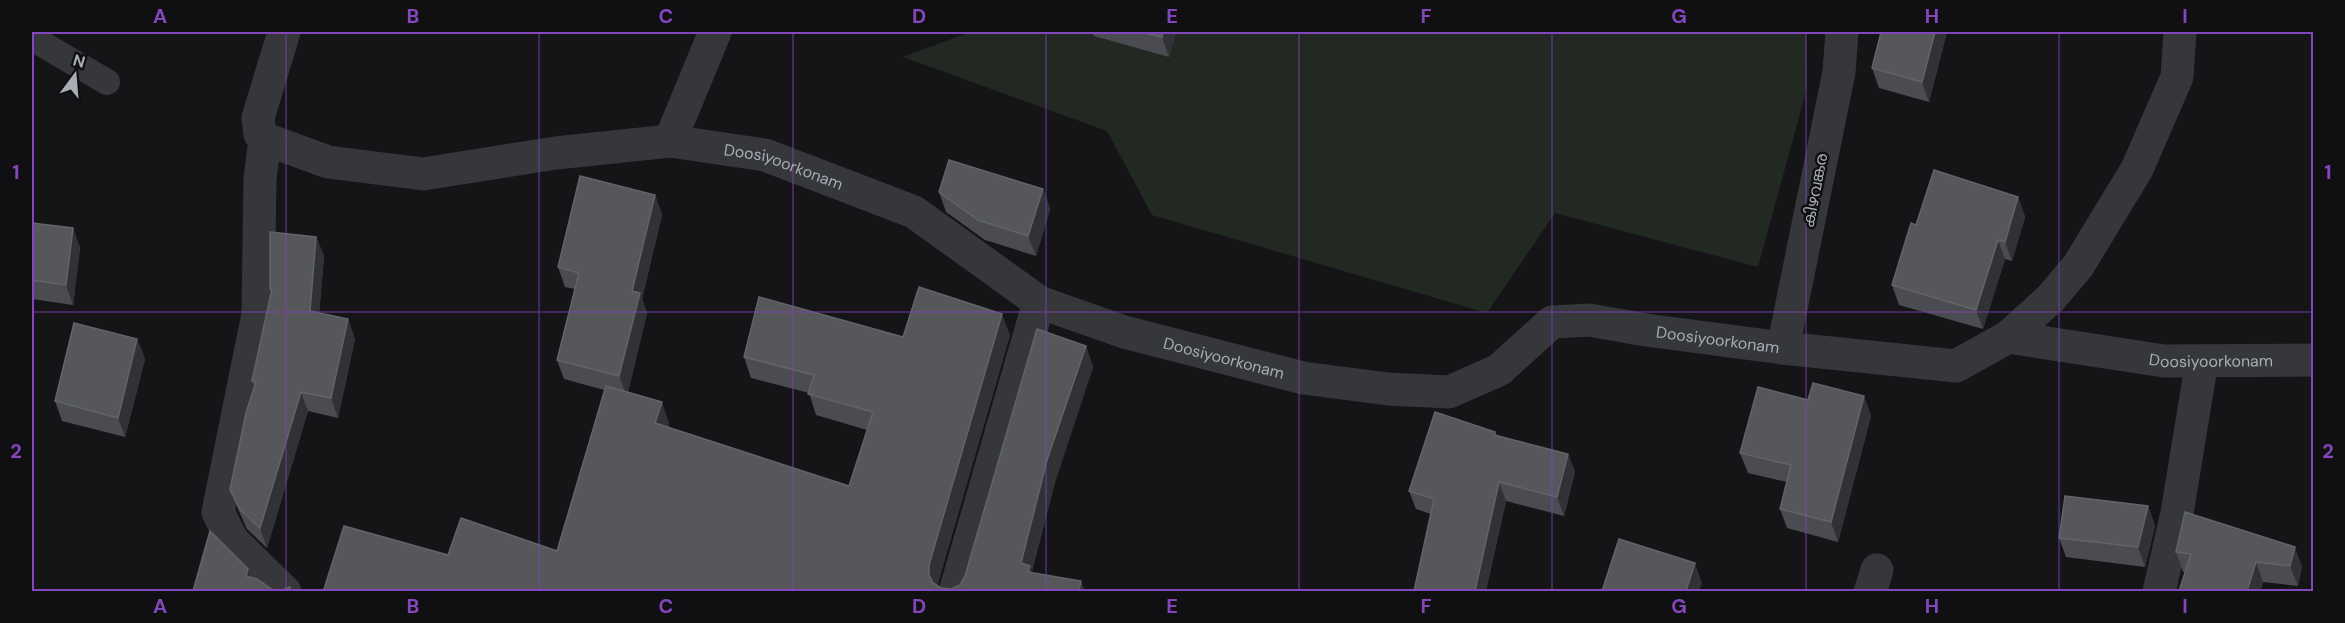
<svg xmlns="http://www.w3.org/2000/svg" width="2345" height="623" viewBox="0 0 2345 623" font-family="'DM Sans','Noto Sans Malayalam',sans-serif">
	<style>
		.green { fill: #222923 }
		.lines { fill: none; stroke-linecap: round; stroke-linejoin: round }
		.service { stroke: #36373b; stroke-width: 26 }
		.minor { stroke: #36373b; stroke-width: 33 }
		.wall { fill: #4b4c51 }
		.shaded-wall { fill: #313235 }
		.building { fill: #55575b; stroke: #626469; stroke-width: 1.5 }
		.grid { fill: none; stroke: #8446bd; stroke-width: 1.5; stroke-opacity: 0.55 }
		.labels { text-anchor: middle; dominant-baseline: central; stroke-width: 5; stroke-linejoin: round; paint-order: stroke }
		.street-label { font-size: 16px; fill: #a8acb5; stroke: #101012 }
		.neatline { fill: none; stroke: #8446bd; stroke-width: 2 }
		.grid-label { font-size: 20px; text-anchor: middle; font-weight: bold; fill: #8446bd }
	</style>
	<rect width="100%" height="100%" fill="#151517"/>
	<polygon class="green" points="970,32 1806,32 1807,88 1758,267 1555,213 1487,313 1152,215 1107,131 903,57"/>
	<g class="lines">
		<polyline class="service" points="32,38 107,82"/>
		<g class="minor">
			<path id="s1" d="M284 32 258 118 260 134 265 139 328 162 423 174 556 153 670 141 765 155 914 212 1039 302 1124 332 1303 378 1388 389 1449 392 1499 370 1552 322 1589 320 1646 330 1783 348 1956 366 2008 337 2164 361 2314 360"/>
			<polyline points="265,139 260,179 258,314 218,512 232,540 285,592"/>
			<polyline points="670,141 715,32"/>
			<polyline points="2008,337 2050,299 2078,266 2137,169 2177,77 2180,32"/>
			<polyline points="1783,348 1839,72 1842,32"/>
			<polyline points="955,592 1039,302"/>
			<polyline points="1870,592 1877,570"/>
			<polyline points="2159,592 2177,513 2202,361"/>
		</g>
	</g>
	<g class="wall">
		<polygon points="1092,32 1176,32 1169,57 1094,36"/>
		<polygon points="1947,32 1929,102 1879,88 1872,68"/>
		<polygon points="1043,189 1050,209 1036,256 985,240 946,212 939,192"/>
		<polygon points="655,195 662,215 642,299 647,313 628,392 669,423 668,428 849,486 867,430 816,415 809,393 751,378 744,357 903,337 1010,335 937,586 941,588 951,589 960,585 965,576 1086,346 1093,367 1055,482 1032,571 1032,572 1085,591 325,591 324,589 448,555 557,551 604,390 564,379 557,360 575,289 565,287 558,267"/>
		<polygon points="2018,197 2025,217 2012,261 2005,259 1983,329 1899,305 1892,285 1916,225"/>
		<polygon points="32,223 73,228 80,248 73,305 32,299"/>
		<polygon points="316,237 324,256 319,313 348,319 355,339 338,418 308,411 267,548 247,529 238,509 230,490 254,386 252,381 271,293 270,289"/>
		<polygon points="137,339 145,359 125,437 62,421 55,401"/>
		<polygon points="1864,396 1871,416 1838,542 1787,528 1780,509 1787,482 1748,473 1740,453 1808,400"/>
		<polygon points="1495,432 1497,435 1568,454 1575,472 1564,516 1506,501 1486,591 1414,591 1431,514 1416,509 1409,491"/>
		<polygon points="2148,506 2155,526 2145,567 2066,557 2059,538"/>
		<polygon points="2176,552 2302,566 2298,586 2263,582 2260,591 2179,591 2185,572 2183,572"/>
	</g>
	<g class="shaded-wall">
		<polygon points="1163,32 1176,32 1169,57 1162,37"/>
		<polygon points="1935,32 1947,32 1929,102 1922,82"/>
		<polygon points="1043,189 1050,209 1036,256 1028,236"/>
		<polygon points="655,195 662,215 642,299 647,313 627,396 619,376 632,291"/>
		<polygon points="2018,197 2025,217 2012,261 2005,242"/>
		<polygon points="73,228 80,248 73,305 66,285"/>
		<polygon points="316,237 324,256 318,330 310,311"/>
		<polygon points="1998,240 2005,259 1983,329 1976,310"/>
		<polygon points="1002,314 1010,335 937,587 937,591 929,575 929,565"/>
		<polygon points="348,319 355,339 338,418 331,398"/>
		<polygon points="137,339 145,359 125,437 118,418"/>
		<polygon points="1086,346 1093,367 1055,482 1032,571 1038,587 1021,563 1047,460"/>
		<polygon points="301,392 308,411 267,548 260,528"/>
		<polygon points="1864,396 1871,416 1838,542 1831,522"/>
		<polygon points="662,402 669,423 663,445 655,423"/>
		<polygon points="1568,454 1575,472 1564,516 1557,497"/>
		<polygon points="1499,482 1506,501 1486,591 1475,591"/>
		<polygon points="2148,506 2155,526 2145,567 2138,547"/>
		<polygon points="2295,547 2302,566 2298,586 2290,566"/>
		<polygon points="2256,562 2263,582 2260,591 2247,591"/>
		<polygon points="1695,563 1702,583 1699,591 1686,591"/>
		<polygon points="248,569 255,589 246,576"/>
		<polygon points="1081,581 1085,591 1079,591"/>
	</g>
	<g class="building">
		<polygon points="1140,32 1163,32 1162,37"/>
		<polygon points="1881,32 1935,32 1922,82 1872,68"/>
		<polygon points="949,160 1043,189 1028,236 978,220 939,192"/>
		<polygon points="1934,170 2018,197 2005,242 1998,240 1976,310 1892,285 1911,223 1916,225"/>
		<polygon points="580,176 655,195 632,291 640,293 619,376 557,360 579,273 558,267"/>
		<polygon points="32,223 73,228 66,285 32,280"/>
		<polygon points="270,232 316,237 310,311 348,319 331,398 301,392 260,528 240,509 230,490 246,413 256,382 252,381 272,289 270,289"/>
		<polygon points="919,287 1002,314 929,565 929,575 933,583 941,588 951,589 960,585 965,576 1037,329 1086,346 1047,460 1021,563 1030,566 1028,572 1081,581 1079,591 333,591 324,589 344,526 448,555 461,518 557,551 606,386 662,402 655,423 849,486 873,412 808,394 814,375 744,357 759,297 903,337"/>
		<polygon points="74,323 137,339 118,418 55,401"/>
		<polygon points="1813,383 1864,396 1831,522 1780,509 1791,465 1740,453 1758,387 1808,400"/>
		<polygon points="1435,412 1495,432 1494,435 1568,454 1557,497 1499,482 1475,591 1414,591 1434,499 1409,491"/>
		<polygon points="2065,496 2148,506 2138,547 2059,538"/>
		<polygon points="2185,512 2295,547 2290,566 2256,562 2247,591 2179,591 2191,554 2176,552"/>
		<polygon points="210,531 248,569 246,576 257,579 273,590 282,590 290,587 289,591 193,591"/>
		<polygon points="1619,539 1695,563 1686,591 1602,591"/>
	</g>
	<path class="grid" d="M286 32V592M539 32V592M793 32V592M1046 32V592M1299 32V592M1552 32V592M1806 32V592M2059 32V592M32 312H2314"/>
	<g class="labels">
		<g class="street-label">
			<text stroke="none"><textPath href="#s1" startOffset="642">Doosiyoorkonam</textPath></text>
			<text transform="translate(1815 190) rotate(-79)">കിഴവങ്കര</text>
			<text stroke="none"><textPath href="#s1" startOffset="1650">Doosiyoorkonam</textPath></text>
			<text stroke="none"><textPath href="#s1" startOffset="1128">Doosiyoorkonam</textPath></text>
			<text stroke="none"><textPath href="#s1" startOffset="2154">Doosiyoorkonam</textPath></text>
		</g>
	</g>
	<rect width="2345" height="623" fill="none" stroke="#101012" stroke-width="66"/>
	<g transform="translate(75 75) rotate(16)" stroke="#101012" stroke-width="4.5" paint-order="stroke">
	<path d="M0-4.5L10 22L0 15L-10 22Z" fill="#a8acb5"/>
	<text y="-9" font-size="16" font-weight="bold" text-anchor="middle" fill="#a8acb5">N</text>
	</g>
	<rect x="33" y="33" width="2279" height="557" class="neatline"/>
	<g class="grid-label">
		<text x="160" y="23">A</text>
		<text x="413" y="23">B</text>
		<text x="666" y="23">C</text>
		<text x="919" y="23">D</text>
		<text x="1172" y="23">E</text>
		<text x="1426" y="23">F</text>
		<text x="1679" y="23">G</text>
		<text x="1932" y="23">H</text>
		<text x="2185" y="23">I</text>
		<text x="16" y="179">1</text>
		<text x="2328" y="179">1</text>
		<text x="16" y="458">2</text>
		<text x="2328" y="458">2</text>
		<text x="160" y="613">A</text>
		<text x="413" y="613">B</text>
		<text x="666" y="613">C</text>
		<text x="919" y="613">D</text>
		<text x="1172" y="613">E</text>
		<text x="1426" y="613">F</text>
		<text x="1679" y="613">G</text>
		<text x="1932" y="613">H</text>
		<text x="2185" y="613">I</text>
	</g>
</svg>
